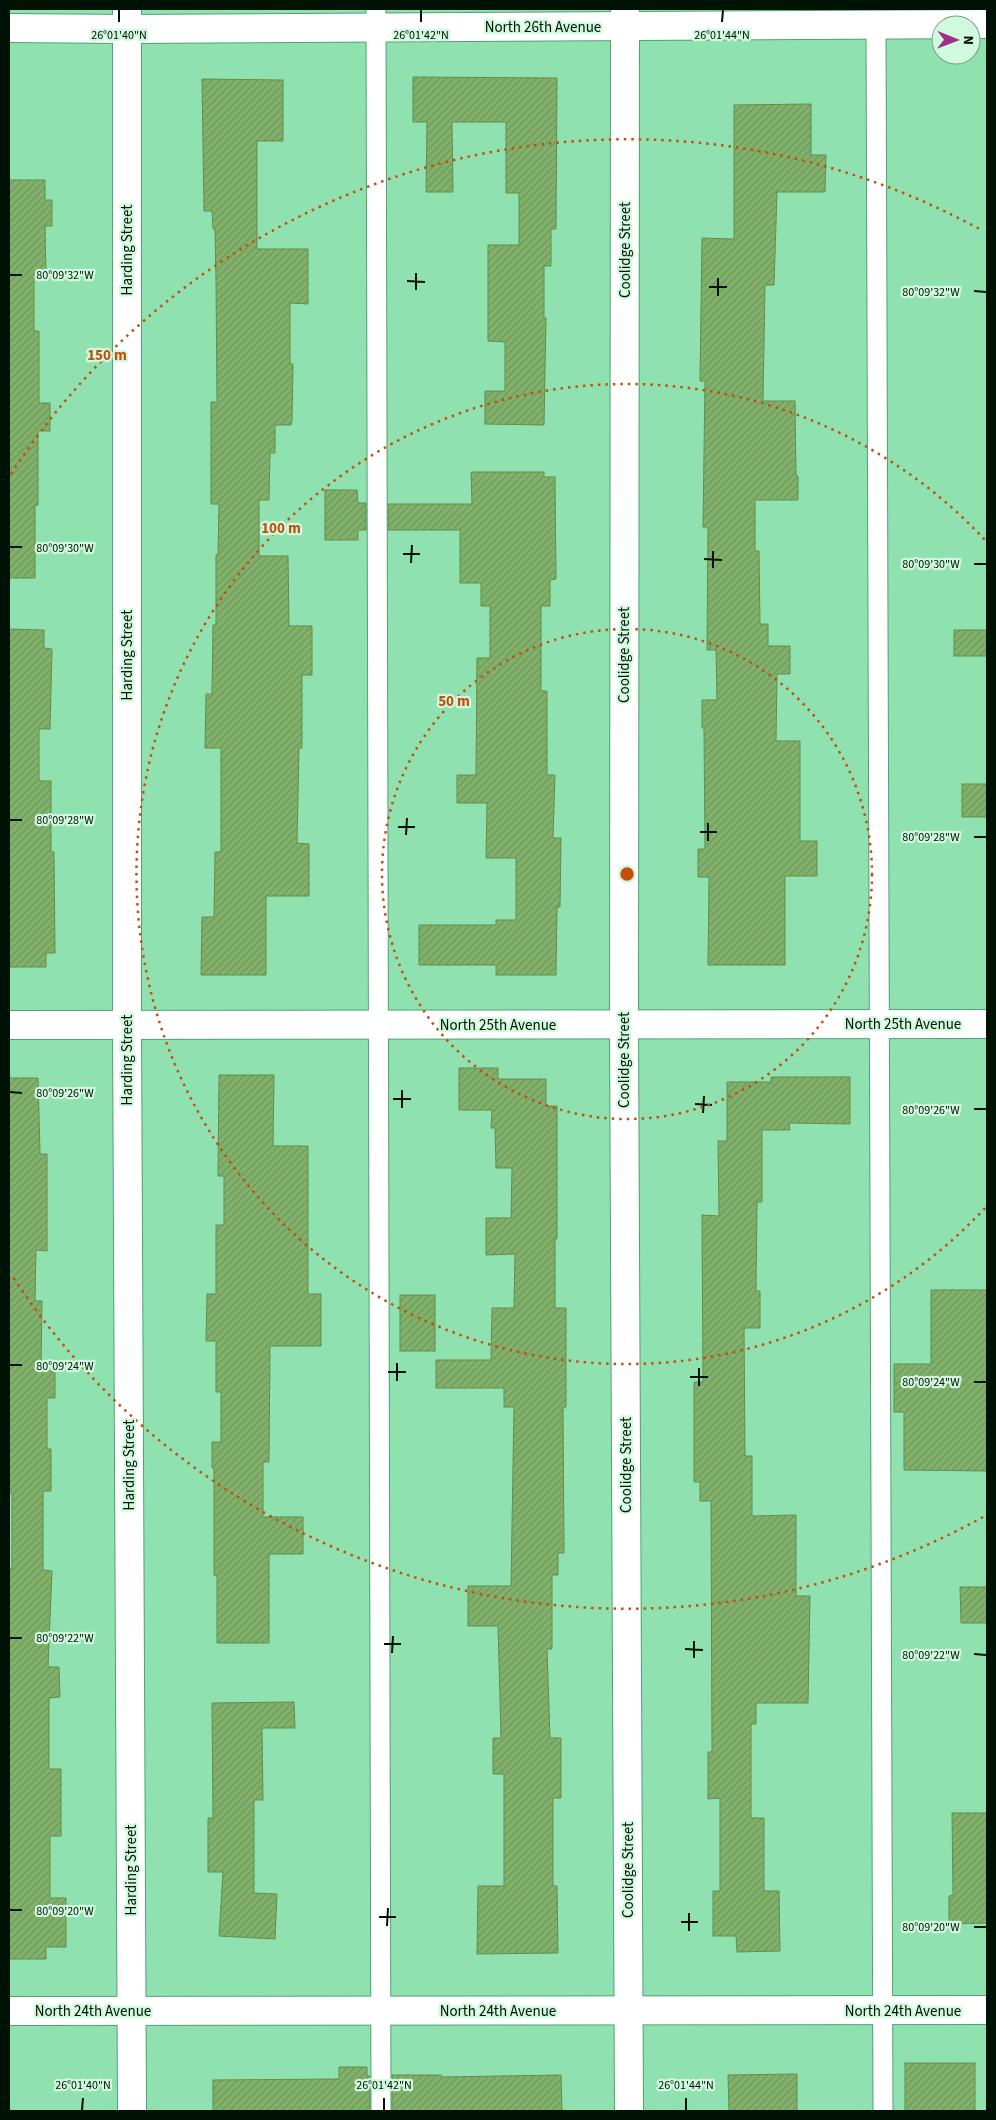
<svg xmlns="http://www.w3.org/2000/svg" width="996" height="2120" viewBox="0 0 996 2120" font-family="'Source Sans 3',sans-serif">
	<style>
		.building { fill: url(#building-hatch); stroke: #618f4b }
		.lines { fill: none; stroke-linecap: round; stroke-linejoin: round }
		.lane-casing { stroke: #4fa272; stroke-width: 21 }
		.street-casing { stroke: #4fa272; stroke-width: 30 }
		.secondary-casing { stroke: #4fa272; stroke-width: 30 }
		.lane { stroke: #fff; stroke-width: 19 }
		.street { stroke: #fff; stroke-width: 28 }
		.secondary { stroke: #fff; stroke-width: 28 }
		.ticks { fill: none; stroke: #001205; stroke-width: 2 }
		.ring { fill: none; stroke: #c54e0b; stroke-width: 2.5; stroke-dasharray: 2.5 5 }
		.labels { text-anchor: middle; dominant-baseline: central; stroke-width: 4.5; stroke-linejoin: round; paint-order: stroke }
		.street-label { font-size: 15px; fill: #001205; stroke: #d1f9de }
		.ticks-label { font-size: 12px; text-anchor: middle; fill: #001205; stroke: #d1f9de; stroke-width: 4.5; stroke-linejoin: round; paint-order: stroke }
		.centre { fill: #c54e0b; stroke: #d1f9de; stroke-width: 2.5 }
		.ring-label { font-size: 15px; text-anchor: middle; font-weight: bold; fill: #c54e0b; stroke: #d1f9de; stroke-width: 4.5; stroke-linejoin: round; paint-order: stroke }
	</style>
	<defs>
		<pattern id="building-hatch" width="6" height="6" patternUnits="userSpaceOnUse" patternTransform="scale(1.25)"><rect width="6" height="6" fill="#81b16b"/><path d="M-1 1l2-2M0 6l6-6M5 7l2-2" fill="none" stroke="#6e975b"/></pattern>
	</defs>
	<rect width="100%" height="100%" fill="#8fe2af"/>
	<g class="building">
		<polygon points="413,77 557,78 556,229 551,229 551,266 544,266 544,318 546,318 544,425 485,424 485,391 505,391 505,342 488,341 488,245 519,245 519,193 506,193 506,122 452,122 453,192 426,192 427,122 413,122"/>
		<polygon points="202,79 283,80 283,141 257,141 257,249 308,249 308,304 290,303 290,364 293,364 292,420 291,425 275,425 275,453 270,453 269,500 259,500 259,556 288,556 289,626 312,626 312,675 302,675 302,748 299,748 297,843 309,844 309,896 266,896 266,975 201,975 202,917 214,917 215,852 221,852 221,748 205,748 206,694 212,694 213,625 216,625 216,555 218,555 219,504 211,504 211,402 217,402 216,281 215,229 213,229 212,211 204,211"/>
		<polygon points="811,104 811,155 826,155 825,192 777,192 774,285 765,285 763,401 795,401 796,476 798,476 798,500 755,500 755,551 759,551 760,624 768,624 768,646 790,646 790,674 777,674 776,741 800,741 800,841 817,841 817,876 785,876 785,965 708,965 709,877 698,877 698,849 705,849 704,728 702,728 702,700 717,700 716,650 707,650 708,527 703,527 705,381 700,381 702,238 734,239 734,105"/>
		<polygon points="9,180 45,180 45,200 52,200 52,226 45,226 46,278 34,278 34,331 39,331 39,403 50,403 50,431 38,431 38,505 35,505 35,578 9,578"/>
		<polygon points="471,472 544,472 544,477 555,477 556,579 550,580 550,606 541,606 541,691 547,691 547,775 555,775 553,838 561,838 560,907 557,907 556,975 496,975 496,965 419,965 419,925 496,925 496,920 516,920 516,858 486,858 487,803 457,803 457,775 476,775 477,658 490,658 490,606 481,606 481,583 460,583 460,530 388,530 388,504 472,504"/>
		<polygon points="325,490 357,490 358,503 366,503 366,530 358,530 358,540 325,540"/>
		<polygon points="9,629 44,630 44,648 52,649 50,729 39,729 39,781 51,781 51,852 54,852 55,953 46,953 46,967 9,967"/>
		<rect x="954" y="630" width="33" height="26"/>
		<rect x="962" y="784" width="25" height="33"/>
		<polygon points="459,1068 498,1068 498,1079 546,1079 546,1106 557,1106 557,1239 555,1239 555,1308 566,1308 566,1407 563,1407 564,1553 558,1553 558,1575 552,1575 552,1649 547,1649 550,1738 561,1738 561,1798 553,1798 553,1886 557,1886 558,1953 477,1954 478,1886 504,1886 504,1774 493,1774 493,1738 501,1738 498,1626 468,1626 468,1586 511,1586 514,1407 504,1407 504,1388 436,1388 436,1360 491,1360 492,1308 514,1308 515,1254 486,1255 486,1218 511,1218 512,1168 496,1168 495,1128 491,1128 492,1110 459,1110"/>
		<polygon points="219,1075 274,1075 273,1146 308,1146 308,1294 321,1294 321,1346 270,1346 269,1462 263,1462 263,1517 303,1517 303,1554 269,1554 269,1643 217,1643 217,1576 214,1575 214,1468 212,1468 212,1442 221,1442 221,1392 216,1392 216,1341 206,1341 207,1294 216,1294 216,1225 224,1225 224,1176 218,1176"/>
		<polygon points="771,1077 850,1077 850,1124 789,1123 790,1130 762,1130 762,1202 757,1202 756,1291 760,1291 760,1328 744,1328 745,1456 752,1456 752,1516 796,1515 796,1596 810,1596 808,1703 756,1703 756,1724 751,1724 751,1818 764,1818 764,1891 779,1891 780,1951 737,1952 736,1936 713,1936 713,1891 720,1891 720,1798 708,1799 708,1752 712,1752 711,1501 700,1501 700,1482 694,1482 694,1382 703,1382 702,1215 719,1216 718,1141 727,1141 727,1082 771,1082"/>
		<polygon points="9,1078 38,1078 40,1154 47,1154 47,1251 36,1250 35,1301 42,1301 41,1371 55,1371 55,1398 47,1398 47,1449 51,1449 51,1491 43,1491 43,1570 52,1571 48,1667 59,1667 60,1697 49,1698 49,1769 61,1769 61,1836 50,1836 50,1898 66,1898 66,1947 46,1947 46,1959 9,1959 9,1569 12,1569 12,1493 9,1493"/>
		<polygon points="931,1290 987,1290 987,1471 904,1470 904,1412 894,1412 894,1364 931,1364"/>
		<rect x="400" y="1295" width="35" height="56"/>
		<polygon points="960,1587 987,1587 987,1623 961,1623"/>
		<polygon points="294,1702 295,1728 262,1728 263,1800 254,1800 254,1893 277,1894 275,1939 219,1936 223,1872 208,1872 208,1818 213,1818 212,1703"/>
		<polygon points="952,1813 987,1813 987,1923 949,1924 949,1896 953,1895"/>
		<rect x="905" y="2063" width="70" height="48"/>
		<polygon points="339,2067 367,2067 367,2076 370,2076 370,2111 213,2111 213,2080 339,2079"/>
		<polygon points="797,2074 797,2111 729,2111 728,2075"/>
		<polygon points="392,2075 441,2075 441,2077 561,2075 562,2111 392,2111"/>
	</g>
	<g class="lines">
		<g class="lane-casing">
			<g id="lane">
				<polyline points="376,9 381,2111"/>
				<polyline points="876,25 883,2111"/>
			</g>
		</g>
		<g class="street-casing">
			<g id="street">
				<polyline points="127,9 127,1024 132,2111"/>
				<polyline points="625,9 624,1025 629,2111"/>
				<polyline points="9,1025 987,1024"/>
			</g>
		</g>
		<g class="secondary-casing">
			<g id="secondary">
				<polyline points="9,28 127,29 987,24"/>
				<polyline points="9,2011 987,2010"/>
			</g>
		</g>
		<use href="#lane" class="lane"/>
		<use href="#street" class="street"/>
		<use href="#secondary" class="secondary"/>
	</g>
	<path class="ticks" d="M119 22V10M421 22V10M722 22 723 10M10 275H22M407 281 425 282M709 287H727M416 290V273M974 291 986 292M718 296V278M10 547H22M403 554H420M704 559 722 560M411 563 412 545M974 564H986M713 568V551M10 820H22M398 827H415M700 832H717M406 835 407 818M974 837H986M708 841V823M10 1092 22 1093M393 1099H411M695 1104 712 1105M402 1108V1090M974 1109H986M703 1113 704 1096M10 1365H22M388 1372H406M690 1377H708M397 1381V1363M974 1382H986M699 1386V1368M10 1638H22M384 1644H401M685 1649 703 1650M392 1653 393 1636M974 1654 986 1655M694 1658V1641M10 1910H22M379 1917H396M681 1922H698M387 1926 388 1908M974 1927H986M689 1931V1913M82 2110 83 2098M384 2110V2098M686 2110V2098"/>
	<g class="ring">
		<circle cx="627" cy="874" r="245"/>
		<path d="M985 1208A490 490 0 1 1 985 540"/>
		<path d="M983 1517A735 735 0 0 1 11 1274M11 474A735 735 0 0 1 983 231"/>
	</g>
	<g class="labels">
		<g class="street-label">
			<text x="543" y="27">North 26th Avenue</text>
			<text transform="translate(127 250) rotate(-90)">Harding Street</text>
			<text transform="translate(625 250) rotate(-90)">Coolidge Street</text>
			<text transform="translate(127 655) rotate(-90)">Harding Street</text>
			<text transform="translate(624 655) rotate(-90)">Coolidge Street</text>
			<text x="903" y="1024">North 25th Avenue</text>
			<text x="498" y="1025">North 25th Avenue</text>
			<text transform="translate(127 1060) rotate(-90)">Harding Street</text>
			<text transform="translate(624 1060) rotate(-90)">Coolidge Street</text>
			<text transform="translate(129 1465) rotate(-90)">Harding Street</text>
			<text transform="translate(626 1465) rotate(-90)">Coolidge Street</text>
			<text transform="translate(131 1870) rotate(-90)">Harding Street</text>
			<text transform="translate(628 1870) rotate(-90)">Coolidge Street</text>
			<text x="93" y="2011">North 24th Avenue</text>
			<text x="498" y="2011">North 24th Avenue</text>
			<text x="903" y="2011">North 24th Avenue</text>
		</g>
	</g>
	<g class="ticks-label">
		<text x="119" y="39">26°01'40"N</text>
		<text x="421" y="39">26°01'42"N</text>
		<text x="722" y="39">26°01'44"N</text>
		<text x="65" y="279">80°09'32"W</text>
		<text x="931" y="296">80°09'32"W</text>
		<text x="65" y="552">80°09'30"W</text>
		<text x="931" y="568">80°09'30"W</text>
		<text x="65" y="824">80°09'28"W</text>
		<text x="931" y="841">80°09'28"W</text>
		<text x="65" y="1097">80°09'26"W</text>
		<text x="931" y="1114">80°09'26"W</text>
		<text x="65" y="1370">80°09'24"W</text>
		<text x="931" y="1386">80°09'24"W</text>
		<text x="65" y="1642">80°09'22"W</text>
		<text x="931" y="1659">80°09'22"W</text>
		<text x="65" y="1915">80°09'20"W</text>
		<text x="931" y="1931">80°09'20"W</text>
		<text x="83" y="2089">26°01'40"N</text>
		<text x="384" y="2089">26°01'42"N</text>
		<text x="686" y="2089">26°01'44"N</text>
	</g>
	<circle cx="627" cy="874" r="8" class="centre"/>
	<g class="ring-label">
		<text x="107" y="360">150 m</text>
		<text x="281" y="533">100 m</text>
		<text x="454" y="706">50 m</text>
	</g>
	<rect width="996" height="2120" fill="none" stroke="#001205" stroke-width="20"/>
	<g transform="translate(956 40) rotate(91)"><circle r="24" fill="#d1f9de" stroke="#7d9d87"/>
	<path d="M0-4L9 19L0 12L-9 19Z" fill="#a02f8b"/>
	<text y="-8" font-size="14" font-weight="bold" text-anchor="middle" fill="#001205">N</text>
	</g>
</svg>
